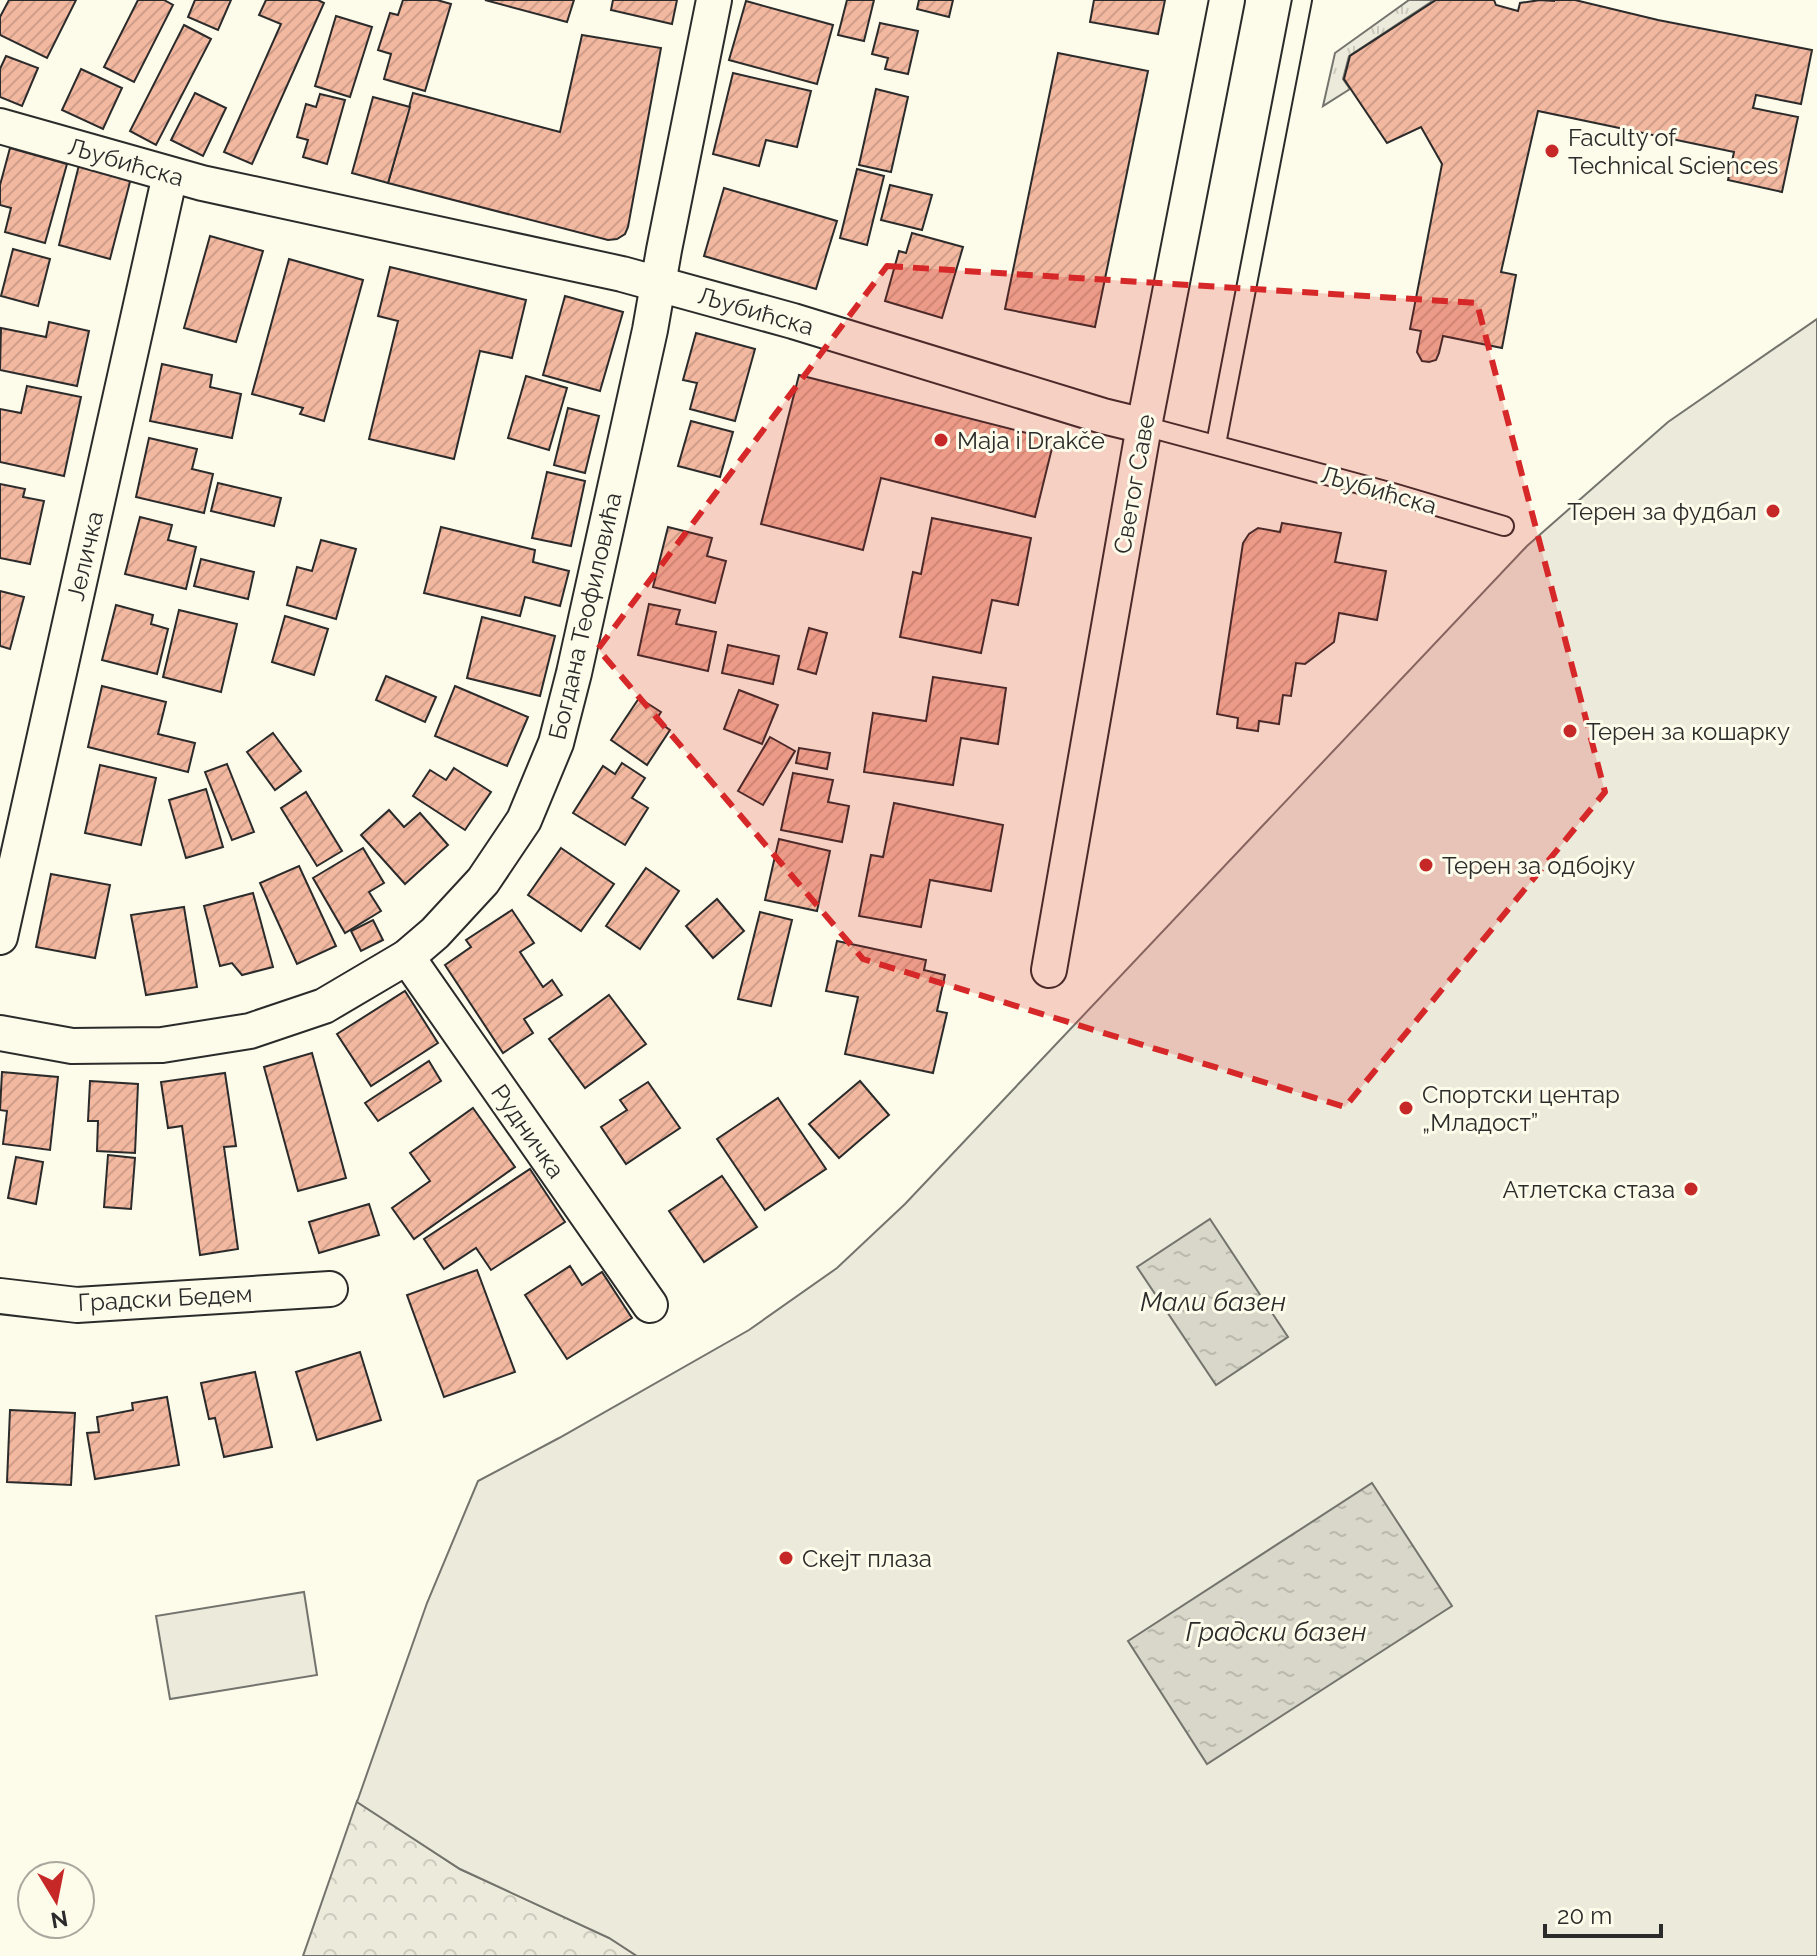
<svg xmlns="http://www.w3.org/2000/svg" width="1817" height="1956" viewBox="0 0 1817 1956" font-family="Raleway,sans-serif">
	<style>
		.grass { fill: url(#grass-tufts); stroke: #74746e; stroke-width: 2 }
		.forest { fill: url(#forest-crowns); stroke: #74746e; stroke-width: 2 }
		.green { fill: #ecebdb; stroke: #74746e; stroke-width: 2 }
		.water { fill: url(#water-ripples); stroke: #74746e; stroke-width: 2 }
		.building { fill: url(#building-hatch); stroke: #2b2b2b; stroke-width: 2 }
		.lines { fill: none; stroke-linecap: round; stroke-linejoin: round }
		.service-casing { stroke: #2b2b2b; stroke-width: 22 }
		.minor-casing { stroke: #2b2b2b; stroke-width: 38 }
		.service { stroke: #fdfbea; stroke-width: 18 }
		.minor { stroke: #fdfbea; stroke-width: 34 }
		.marked { fill: #d62828; fill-opacity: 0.2; stroke: #d62828; stroke-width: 6; stroke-dasharray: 16 10; stroke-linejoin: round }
		.poi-dot { fill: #c62828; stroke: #fdfbea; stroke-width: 3 }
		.labels { text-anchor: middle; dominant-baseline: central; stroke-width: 6; stroke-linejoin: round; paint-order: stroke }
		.poi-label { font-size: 24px; fill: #2b2b2b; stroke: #fdfbea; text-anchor: start }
		.street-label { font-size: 24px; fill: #2b2b2b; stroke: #fdfbea }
		.water-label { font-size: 26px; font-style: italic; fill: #2b2b2b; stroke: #fdfbea }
	</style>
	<defs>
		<pattern id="grass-tufts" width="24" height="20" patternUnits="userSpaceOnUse" patternTransform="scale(2)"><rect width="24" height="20" fill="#ecebdb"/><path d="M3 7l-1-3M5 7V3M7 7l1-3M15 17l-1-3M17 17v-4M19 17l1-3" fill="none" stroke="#cbcabc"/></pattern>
		<pattern id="forest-crowns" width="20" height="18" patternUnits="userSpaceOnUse" patternTransform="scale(2)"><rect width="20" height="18" fill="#ecebdb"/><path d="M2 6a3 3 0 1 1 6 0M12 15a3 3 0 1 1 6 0" fill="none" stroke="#cbcabc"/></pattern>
		<pattern id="water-ripples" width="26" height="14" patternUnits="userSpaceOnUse" patternTransform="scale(2)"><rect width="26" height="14" fill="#d8d7c9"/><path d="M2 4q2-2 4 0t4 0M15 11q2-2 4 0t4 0" fill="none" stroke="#bab9ad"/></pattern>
		<pattern id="building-hatch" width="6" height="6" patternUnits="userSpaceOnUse" patternTransform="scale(2)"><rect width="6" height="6" fill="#f2b8a0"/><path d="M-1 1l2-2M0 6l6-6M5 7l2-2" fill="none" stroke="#d09e8a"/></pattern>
	</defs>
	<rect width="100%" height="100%" fill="#fdfbea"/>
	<polygon class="grass" points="1409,0 1434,0 1349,56 1343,79 1350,89 1323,106 1335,53"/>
	<polygon class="forest" points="357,1801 460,1869 610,1938 637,1956 303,1956"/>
	<g class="green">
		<polygon points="1817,319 1817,1956 637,1956 609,1938 460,1869 357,1802 427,1603 478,1481 559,1438 749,1330 837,1268 905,1204 1527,546 1668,422"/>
		<polygon points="304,1592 317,1675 170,1699 156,1616"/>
	</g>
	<g class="water">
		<polygon points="1210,1219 1288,1337 1216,1385 1137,1267"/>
		<polygon points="1372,1483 1452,1606 1207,1764 1128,1641"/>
	</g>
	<g class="building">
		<polygon points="9,0 76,0 47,58 0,35 0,17"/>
		<polygon points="138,0 164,0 173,5 134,82 104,67"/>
		<polygon points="195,0 231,0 218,30 188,17"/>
		<polygon points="266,0 318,0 324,3 252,164 224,152 281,24 259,15"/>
		<polygon points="403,0 437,0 451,4 425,91 384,79 391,54 378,50 390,13 398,15"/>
		<polygon points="485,0 574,0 567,22"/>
		<polygon points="613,0 677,0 672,24 611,10"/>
		<polygon points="847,0 874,0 864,41 838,35"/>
		<polygon points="919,0 953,0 949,17 917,9"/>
		<polygon points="1094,0 1165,0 1158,34 1090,22"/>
		<polygon points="1436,0 1494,0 1496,5 1518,11 1520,3 1540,0 1554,1 1554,0 1575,0 1658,20 1812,50 1801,104 1756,95 1753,108 1798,117 1782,192 1728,180 1734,152 1538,111 1501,272 1516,275 1502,348 1443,336 1439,353 1436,360 1429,362 1422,361 1417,352 1421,331 1410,329 1442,164 1421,127 1387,143 1344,79 1350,56"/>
		<polygon points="746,1 833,25 817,84 729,60"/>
		<polygon points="336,16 372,27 350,97 315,86"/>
		<polygon points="880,23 918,31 908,74 885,69 888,58 872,54"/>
		<polygon points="184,25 211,39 156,145 130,131"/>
		<polygon points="582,35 661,48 628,227 625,234 617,239 608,240 388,183 413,93 560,132"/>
		<polygon points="1058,53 1148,71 1095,327 1005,309"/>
		<polygon points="6,56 38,68 22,106 0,97 0,69"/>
		<polygon points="81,69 122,88 103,129 62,110"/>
		<polygon points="733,73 811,91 797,147 766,140 759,166 713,154"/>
		<polygon points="876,89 908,97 891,172 859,165"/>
		<polygon points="195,93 226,108 203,156 171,140"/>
		<polygon points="320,94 345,100 327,164 303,157 308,140 297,137 306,104 316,107"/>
		<polygon points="373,97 410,107 388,183 352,173"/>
		<polygon points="10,148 67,164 45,243 5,232 11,208 0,205 0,185"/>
		<polygon points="79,165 131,178 110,259 59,245"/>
		<polygon points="857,169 884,176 867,245 840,238"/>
		<polygon points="890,185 932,195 922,230 881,220"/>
		<polygon points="724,188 837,221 816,289 704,256"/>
		<polygon points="912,233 963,247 942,318 885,301 899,251 906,253"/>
		<polygon points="210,236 263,251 236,342 184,328"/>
		<polygon points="13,249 50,259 38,306 1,296"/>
		<polygon points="289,259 363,280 324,421 300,414 303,408 252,394"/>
		<polygon points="390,267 526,300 512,358 480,351 454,459 369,439 398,321 378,316"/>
		<polygon points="565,296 623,312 600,391 543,375"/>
		<polygon points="49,322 89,331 77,386 0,370 1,328 46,337"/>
		<polygon points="696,333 755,349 735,421 690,409 697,383 683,380"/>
		<polygon points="162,364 212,375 210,387 241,394 232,438 150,421"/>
		<polygon points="799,375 1054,440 1035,517 881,478 863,550 761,524"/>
		<polygon points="526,376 567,388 549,450 508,438"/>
		<polygon points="27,386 81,397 64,476 0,462 0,409 21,413"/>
		<polygon points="568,408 599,416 585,473 554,465"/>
		<polygon points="691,421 733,432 720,477 678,466"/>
		<polygon points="149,438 197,449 192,469 213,474 204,513 136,497"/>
		<polygon points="547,472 585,481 571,546 532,538"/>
		<polygon points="218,483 281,498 274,526 211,511"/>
		<polygon points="0,484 25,489 23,497 44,501 30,564 0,558"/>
		<polygon points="140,517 172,525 168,540 196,547 186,589 125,574"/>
		<polygon points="932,518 1031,538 1018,605 992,600 981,653 900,637 913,572 921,574"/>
		<polygon points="1282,523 1341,533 1335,562 1386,571 1377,620 1339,613 1334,642 1305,664 1296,663 1291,696 1283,695 1279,724 1259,721 1258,731 1237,728 1238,718 1217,714 1243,543 1249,534 1258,528 1280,532"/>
		<polygon points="441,527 535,550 533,562 569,571 560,606 525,597 520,616 424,593"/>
		<polygon points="668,527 712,538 707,556 726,561 715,603 653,587"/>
		<polygon points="321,540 356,549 336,619 287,605 297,567 312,571"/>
		<polygon points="201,559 254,572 248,599 194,586"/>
		<polygon points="0,591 24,597 10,649 0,646"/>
		<polygon points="649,604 680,610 676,624 716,632 708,671 638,655"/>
		<polygon points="116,605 153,615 151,624 168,629 157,674 102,660"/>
		<polygon points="179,610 237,624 221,692 163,677"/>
		<polygon points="285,616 328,629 314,675 272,662"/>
		<polygon points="482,617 555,636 540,696 467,678"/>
		<polygon points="809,628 827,633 816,674 798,669"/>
		<polygon points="728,645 779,656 773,684 722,673"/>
		<polygon points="386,676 436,697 425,722 376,700"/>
		<polygon points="933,677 1006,688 998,744 961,738 953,785 864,772 873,713 926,721"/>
		<polygon points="102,686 166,702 158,734 195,743 188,772 88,747"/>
		<polygon points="455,686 528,717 507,766 435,736"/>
		<polygon points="739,690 778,705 762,744 724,729"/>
		<polygon points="639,698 661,712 656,720 670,730 647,765 611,740"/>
		<polygon points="273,733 301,771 275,790 247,752"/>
		<polygon points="770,737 795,751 763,805 738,791"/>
		<polygon points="799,748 830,753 827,769 796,763"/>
		<polygon points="622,763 645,778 632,798 648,808 625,845 573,813 603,766 615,774"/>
		<polygon points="227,764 254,832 232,840 205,772"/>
		<polygon points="100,765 156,778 141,845 85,833"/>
		<polygon points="454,768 491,792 465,830 413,796 430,770 446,780"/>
		<polygon points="793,773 833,780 828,802 849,806 842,842 781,830"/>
		<polygon points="206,789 223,847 186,858 169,800"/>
		<polygon points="306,792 342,851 317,866 281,808"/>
		<polygon points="894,803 1003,825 991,891 930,880 921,927 859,916 871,855 883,857"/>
		<polygon points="389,810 404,827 420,813 448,845 405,884 361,835"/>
		<polygon points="779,839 830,851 817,911 765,900"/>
		<polygon points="363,848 384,883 369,892 381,911 345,933 313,878"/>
		<polygon points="561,848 614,884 581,931 528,895"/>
		<polygon points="299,866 336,946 297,964 260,883"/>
		<polygon points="646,868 679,891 640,949 606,926"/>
		<polygon points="51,874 110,885 95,958 36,947"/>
		<polygon points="253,893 273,967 242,975 232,963 220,966 204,906"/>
		<polygon points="717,899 744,931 713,958 686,926"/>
		<polygon points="184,907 197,987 146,995 131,915"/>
		<polygon points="512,910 534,943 520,952 543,987 552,980 562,995 524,1019 533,1033 503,1053 445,965 471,947 466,940"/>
		<polygon points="760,912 792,920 771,1006 738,999"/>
		<polygon points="373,920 383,940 361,951 351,931"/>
		<polygon points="837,941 926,960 924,970 945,975 937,1011 947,1013 933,1073 845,1054 858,997 826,991"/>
		<polygon points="405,991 438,1043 371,1086 337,1034"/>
		<polygon points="609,995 646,1044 585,1088 549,1039"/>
		<polygon points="312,1053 346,1178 298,1191 264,1067"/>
		<polygon points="429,1061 441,1081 378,1121 365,1103"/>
		<polygon points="2,1072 58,1077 50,1150 3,1144 7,1111 0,1110"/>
		<polygon points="225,1073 236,1146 224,1147 238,1249 200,1255 182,1126 168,1128 161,1082"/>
		<polygon points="90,1081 138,1084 135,1153 97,1151 98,1121 88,1121"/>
		<polygon points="860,1081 889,1115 839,1158 809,1124"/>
		<polygon points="648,1082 680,1128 626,1164 601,1127 627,1110 620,1100"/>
		<polygon points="778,1098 826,1169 765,1210 717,1139"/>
		<polygon points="473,1108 515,1167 414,1239 392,1208 430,1181 410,1153"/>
		<polygon points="108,1155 135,1158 131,1209 104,1207"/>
		<polygon points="16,1157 43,1162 36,1204 8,1198"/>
		<polygon points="530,1169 565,1222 491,1270 476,1248 444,1269 424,1239"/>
		<polygon points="722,1176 757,1227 704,1262 669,1211"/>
		<polygon points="369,1204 379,1235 319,1253 309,1222"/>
		<polygon points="570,1266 582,1285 602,1272 632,1318 567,1359 525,1295"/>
		<polygon points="477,1270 515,1372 444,1397 407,1295"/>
		<polygon points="360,1352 381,1420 317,1440 296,1372"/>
		<polygon points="255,1372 272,1447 224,1457 215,1418 209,1419 201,1383"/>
		<polygon points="167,1397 179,1465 95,1479 87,1433 99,1432 97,1417 133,1410 132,1403"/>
		<polygon points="10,1410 75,1413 71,1485 7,1482"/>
	</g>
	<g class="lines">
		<g class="service-casing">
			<g id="service">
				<polyline points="1144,426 1393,493 1504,526"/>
				<polyline points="1216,444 1302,0"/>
			</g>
		</g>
		<g class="minor-casing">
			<g id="minor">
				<polyline points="0,126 202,183 622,274 793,321 1103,416 1144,426"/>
				<polyline points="0,937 170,175"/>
				<polyline points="407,957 650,1305"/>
				<polyline points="1049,970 1144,426 1227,0"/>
				<polyline points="0,1033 72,1046 162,1045 250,1031 324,1006 407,957 435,933 483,881 524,820 556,743 574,673 650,330 664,250 714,0"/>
				<polyline points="0,1296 77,1305 330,1289"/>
			</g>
		</g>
		<use href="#service" class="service"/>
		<use href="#minor" class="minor"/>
	</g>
	<path class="marked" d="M887 266 1477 303 1605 792 1345 1107 863 959 598 649Z"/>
	<g class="poi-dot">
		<circle cx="1552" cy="151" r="8"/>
		<circle cx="941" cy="440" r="8"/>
		<circle cx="1773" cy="511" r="8"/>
		<circle cx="1570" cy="731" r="8"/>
		<circle cx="1426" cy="865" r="8"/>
		<circle cx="1406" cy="1108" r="8"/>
		<circle cx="1691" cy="1189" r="8"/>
		<circle cx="786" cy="1558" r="8"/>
	</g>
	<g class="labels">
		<g class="poi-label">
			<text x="1568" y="137">Faculty of<tspan x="1568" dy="28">Technical Sciences</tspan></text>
			<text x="957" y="440">Maja i Drakče</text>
			<text x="1757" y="511" text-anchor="end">Терен за фудбал</text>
			<text x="1586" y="731">Терен за кошарку</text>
			<text x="1442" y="865">Терен за одбојку</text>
			<text x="1422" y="1094">Спортски центар<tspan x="1422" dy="28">„Младост”</tspan></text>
			<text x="1675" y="1189" text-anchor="end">Атлетска стаза</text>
			<text x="802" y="1558">Скејт плаза</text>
		</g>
		<g class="street-label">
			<text transform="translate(126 162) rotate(16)">Љубићска</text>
			<text transform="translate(756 311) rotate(16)">Љубићска</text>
			<text transform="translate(1134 484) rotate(-80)">Светог Саве</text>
			<text transform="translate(1379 490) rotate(16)">Љубићска</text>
			<text transform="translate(85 556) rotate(-77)">Јеличка</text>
			<text transform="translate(585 616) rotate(-77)">Богдана Теофиловића</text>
			<text transform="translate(528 1131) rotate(55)">Рудничка</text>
			<text transform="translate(165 1298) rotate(-3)">Градски Бедем</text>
		</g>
		<g class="water-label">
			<text x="1213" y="1302">Мали базен</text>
			<text x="1276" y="1632">Градски базен</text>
		</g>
	</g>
	<g transform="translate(56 1900) rotate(170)"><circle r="38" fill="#fdfbea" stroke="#a9a89e" stroke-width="2"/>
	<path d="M0-6L14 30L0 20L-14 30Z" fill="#c62828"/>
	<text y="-12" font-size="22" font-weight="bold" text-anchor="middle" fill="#2b2b2b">N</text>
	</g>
	<path d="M1545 1924v12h116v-12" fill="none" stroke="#2b2b2b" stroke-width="4"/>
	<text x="1557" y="1924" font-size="24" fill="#2b2b2b" stroke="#fdfbea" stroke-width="6" paint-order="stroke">20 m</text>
</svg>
